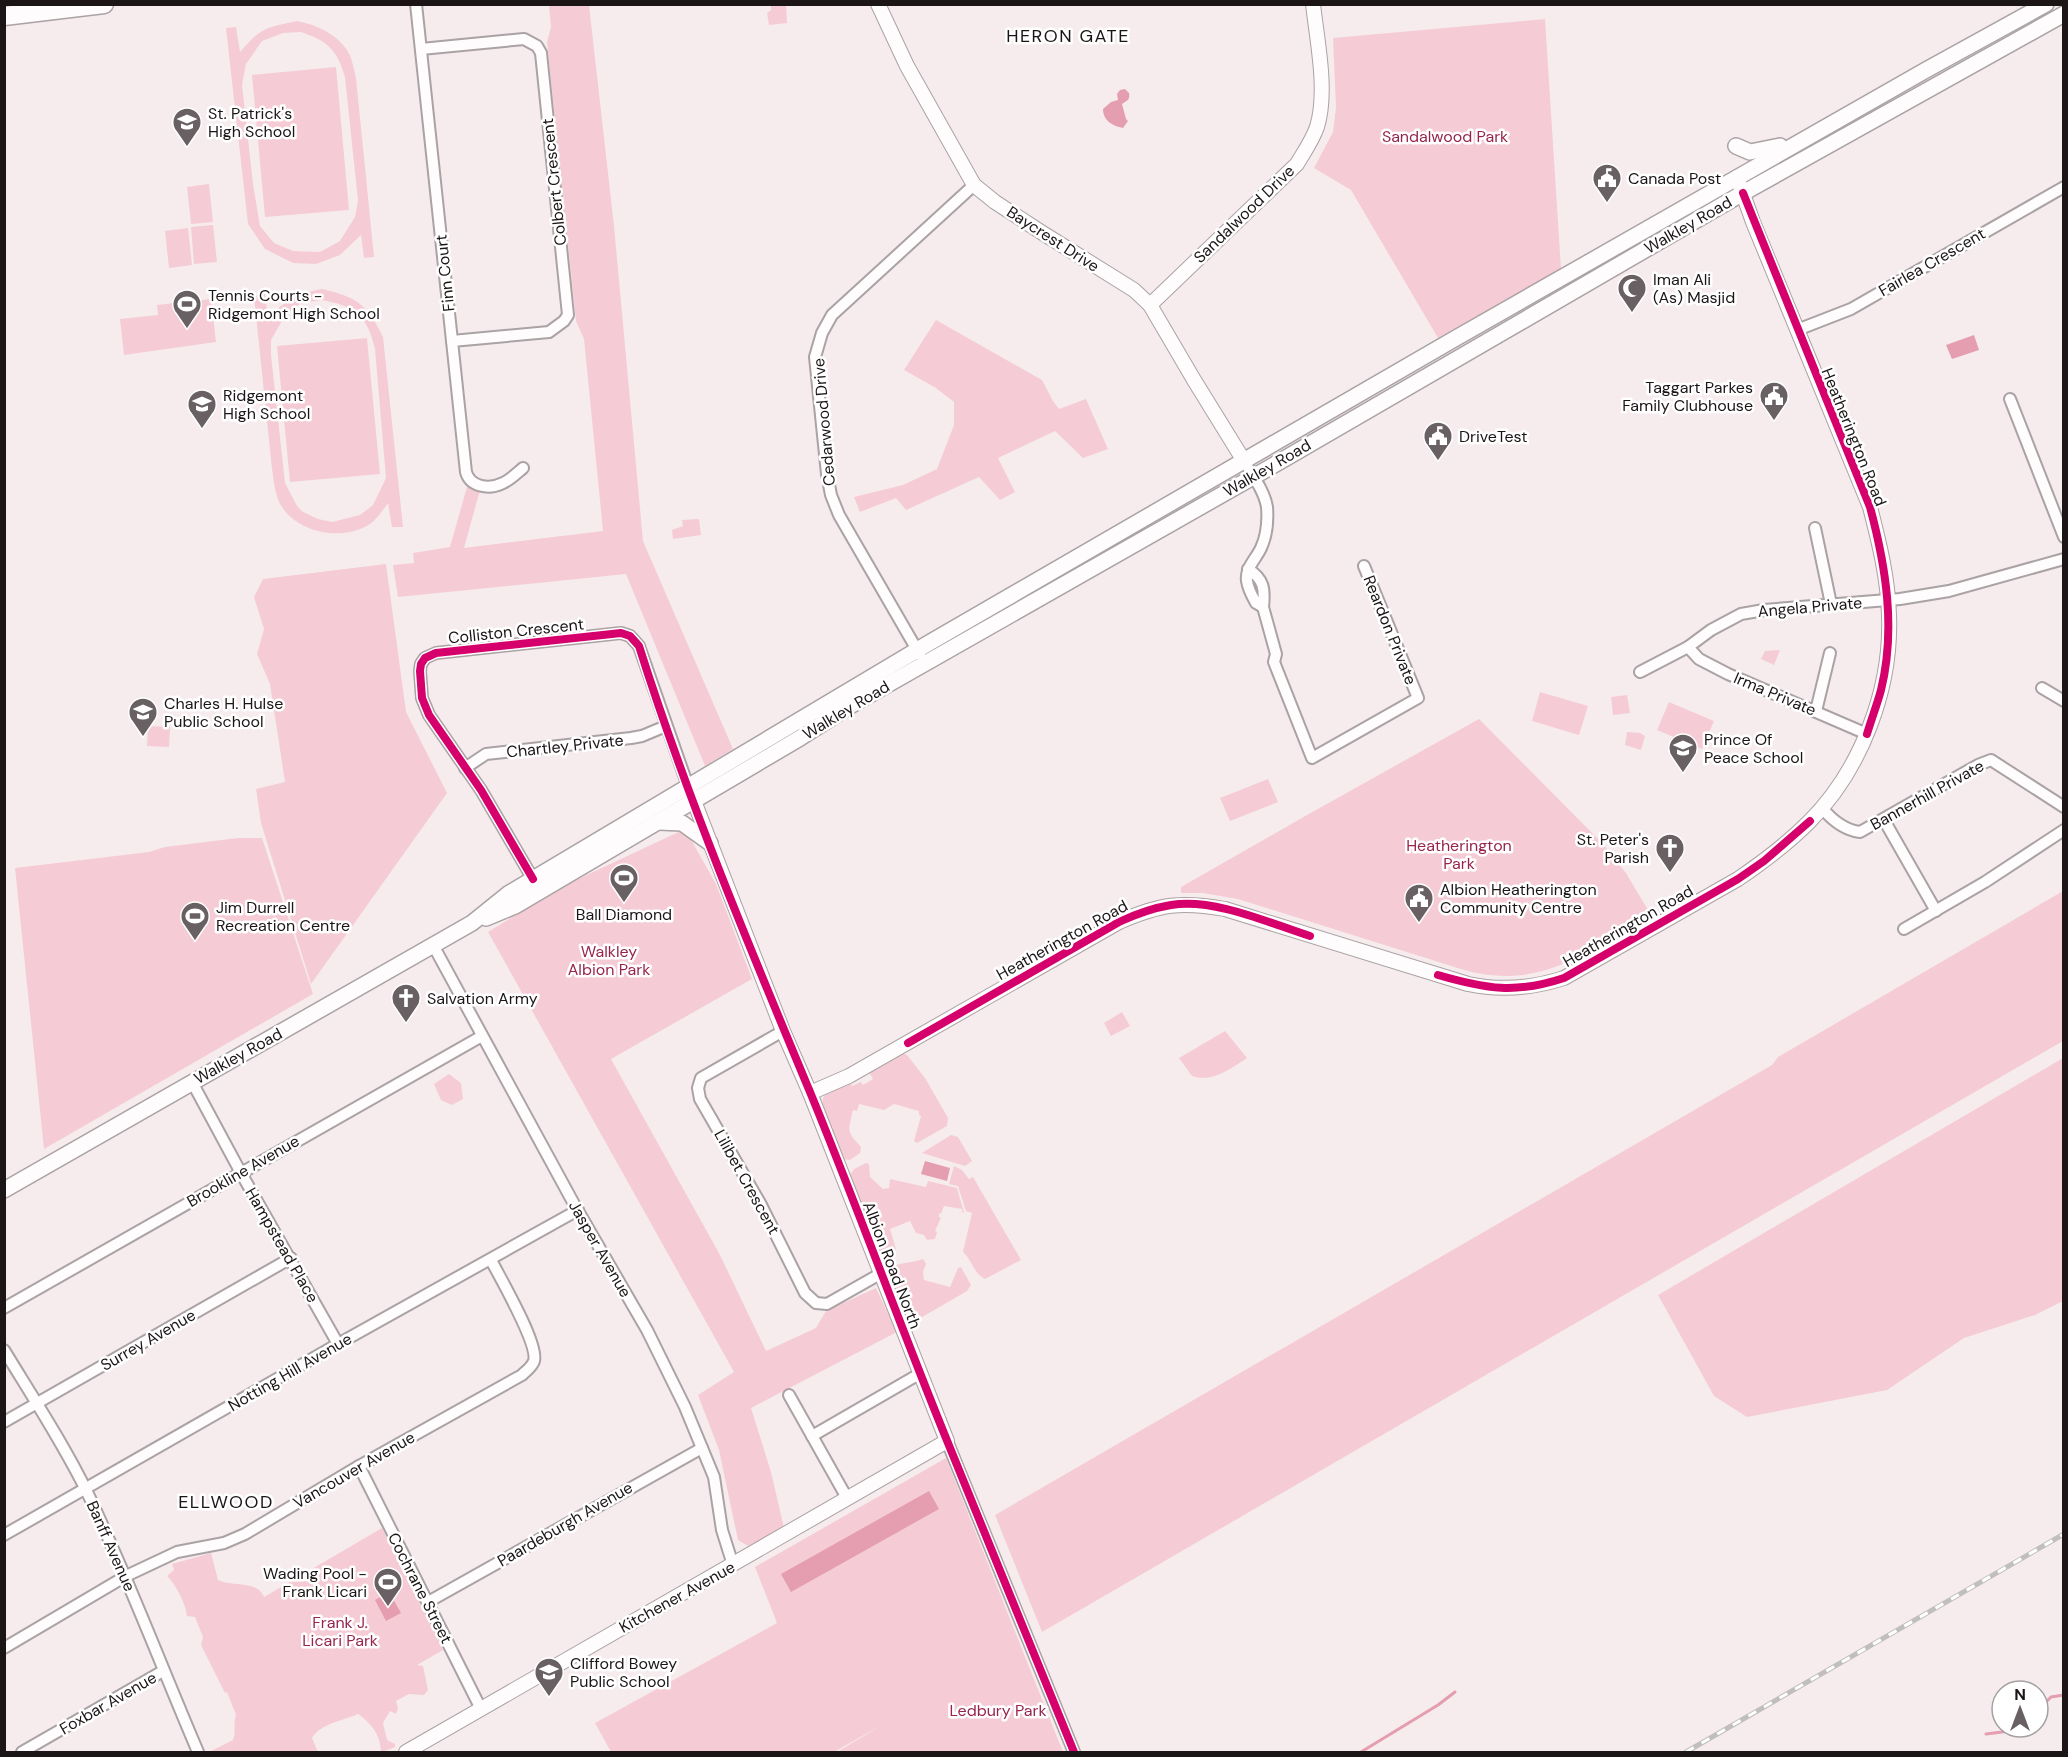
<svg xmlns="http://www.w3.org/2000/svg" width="2068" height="1757" viewBox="0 0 2068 1757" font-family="'DM Sans',sans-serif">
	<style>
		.green { fill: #f5ccd5; fill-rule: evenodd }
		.water { fill: #e49eaf }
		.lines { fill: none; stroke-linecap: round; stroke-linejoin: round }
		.stream { stroke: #e49eaf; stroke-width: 3 }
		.minor-casing { stroke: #aaa2a4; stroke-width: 14 }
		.tertiary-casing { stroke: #aaa2a4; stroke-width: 16 }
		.secondary-casing { stroke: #aaa2a4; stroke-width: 18 }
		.primary-casing { stroke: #aaa2a4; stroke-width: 21 }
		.minor { stroke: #fefcfc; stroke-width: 10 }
		.tertiary { stroke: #fefcfc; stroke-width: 14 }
		.secondary { stroke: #fefcfc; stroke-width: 15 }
		.primary { stroke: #fefcfc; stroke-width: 18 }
		.rail-casing { stroke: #c0bebe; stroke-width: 5 }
		.rail { stroke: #fff; stroke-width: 3; stroke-dasharray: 9; stroke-linecap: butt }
		.cycleway-casing { stroke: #fff; stroke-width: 11 }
		.cycleway { stroke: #d6006c; stroke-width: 8 }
		.labels { text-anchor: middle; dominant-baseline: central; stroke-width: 5; stroke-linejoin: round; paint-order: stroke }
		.poi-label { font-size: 16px; fill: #1b1516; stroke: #fff; text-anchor: start }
		.park-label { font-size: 16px; fill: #97244c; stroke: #fff }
		.street-label { font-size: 16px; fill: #1b1516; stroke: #fff }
		.neighbourhood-label { font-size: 18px; letter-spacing: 1.5px; fill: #1b1516; stroke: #fff }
	</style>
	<rect width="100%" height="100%" fill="#f6ecee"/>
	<g class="green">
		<polygon points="549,5 589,5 614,226 643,541 733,749 705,766 626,574 398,597 393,565 414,563 413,553 450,547 467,487 480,490 464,548 603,531 584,339 576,321 547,42 551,27"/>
		<polygon points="771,5 786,5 787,23 769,25 767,13 771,10"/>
		<polygon points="1545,19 1561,269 1438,338 1351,190 1314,168 1333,132 1336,107 1333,38"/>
		<path d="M297 21C317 25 335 33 347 50 352 57 354 70 356 78L374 257 364 258 361 235 340 255 316 264 293 263 265 249 248 224 226 28 236 27 240 52C262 27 265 28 297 21ZM301 32C328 41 337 50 345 77L358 201 355 217 340 241 320 252 293 251 274 243 260 226 253 184 242 85 246 64 262 41 283 33Z"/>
		<polygon points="336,67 349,210 265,217 252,75"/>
		<polygon points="209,184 213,222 191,224 187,187"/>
		<polygon points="213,225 217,262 194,264 191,227"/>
		<polygon points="188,228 192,265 169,268 165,231"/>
		<path d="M322 289C358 297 367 305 383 337L403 527H392L388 503C383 510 377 519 370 524 344 541 303 534 284 510 275 499 274 482 272 469L254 296 265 294 268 320C282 301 299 293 322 289ZM322 300C355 306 367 315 375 349L386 478 373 505 360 515 332 522 318 519 303 512 297 506 285 483 271 355V340L286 314 301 303Z"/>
		<polygon points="211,299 216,342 124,355 120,319 158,315 157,305"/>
		<polygon points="936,320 1042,380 1053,401 1059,409 1086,399 1108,449 1083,458 1055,431 998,458 1015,492 1000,500 979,477 906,510 896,498 860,512 854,497 903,485 937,469 954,425 954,402 936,388 904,370"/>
		<polygon points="367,338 380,474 290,482 277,346"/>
		<polygon points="699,519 701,535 673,539 672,530 683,526 682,520"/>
		<polygon points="386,564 406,712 447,793 311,984 261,823 256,789 285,782 270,684 257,654 264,629 254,597 263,579"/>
		<polygon points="1780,650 1774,665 1761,659 1765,651"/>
		<polygon points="1540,692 1588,706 1579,735 1532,721"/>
		<polygon points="1627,695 1630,713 1613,715 1611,697"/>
		<polygon points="1669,702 1714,721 1702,749 1657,730"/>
		<path d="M1479 719 1603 844 1626 873 1651 915C1587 952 1541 991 1464 970L1238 899 1203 893H1181V887L1307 815Z"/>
		<polygon points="148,726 170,727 169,747 147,746"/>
		<polygon points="1627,732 1640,733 1645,736 1641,750 1625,745"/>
		<polygon points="1268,779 1278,802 1230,821 1220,798"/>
		<polygon points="685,829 716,884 752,979 611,1059 720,1255 766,1351 816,1328 826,1311 876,1288 897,1332 751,1408 771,1472 784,1528 748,1546 738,1540 719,1450 698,1395 734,1372 488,932 561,887"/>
		<polygon points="238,838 262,838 313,994 44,1149 15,868 149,852 165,847"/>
		<polygon points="2063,891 2063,1041 1042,1632 995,1515 1772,1065 1778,1057"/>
		<polygon points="1122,1012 1130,1026 1111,1036 1104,1023"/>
		<path d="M1225 1031 1247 1058C1230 1069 1212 1083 1192 1076L1179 1058Z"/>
		<path d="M902 1053 907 1055 925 1078 948 1118 947 1126 917 1143 914 1141 921 1116 919 1115V1111L894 1104 884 1110 859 1104 857 1111 853 1110C848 1132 846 1130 861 1147L860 1153 850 1160 843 1159 822 1105 823 1098 827 1092 850 1081 852 1086 861 1082 863 1085 873 1079 869 1072Z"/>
		<polygon points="2063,1058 2063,1301 2035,1315 1964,1338 1887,1390 1747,1417 1714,1396 1658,1295"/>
		<polygon points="449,1074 461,1083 463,1099 452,1105 441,1100 434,1084"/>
		<polygon points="951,1135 958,1137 972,1161 965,1166 922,1153"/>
		<polygon points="866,1163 869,1164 870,1177 883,1189 889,1188 890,1179 926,1187 928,1181 957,1188 964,1213 962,1212 962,1209 944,1206 941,1214 939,1213 939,1217 941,1218 935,1231 937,1232 935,1239 927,1240 924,1235 916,1233 910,1221 890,1229 896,1249 892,1255 884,1257 881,1254 850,1175 854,1169"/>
		<path d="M954 1166 962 1170 969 1179 973 1177 1021 1260 985 1279C974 1274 972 1260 963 1252L972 1213 966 1211 958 1186 949 1184Z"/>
		<path d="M923 1259 926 1264 923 1272 924 1280 950 1287 958 1268 961 1267 971 1285 967 1291 917 1320H911L905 1314 888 1271C897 1261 911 1264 923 1259Z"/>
		<polygon points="946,1458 1063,1752 837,1752 882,1725 834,1752 611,1752 595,1723 777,1623 755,1567"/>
		<path d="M382 1528 443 1650 417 1665 423 1666 428 1690 424 1695 409 1694 396 1701 398 1708 396 1714 390 1711 383 1723 387 1740 395 1744V1747L382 1752 381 1751C380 1734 371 1723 358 1714 343 1721 321 1723 312 1738L318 1752H209L233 1740C236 1733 233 1724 236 1715L227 1692 225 1693 201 1645 203 1637 195 1617 187 1616C186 1604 176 1585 167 1576L174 1570 172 1564 211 1553 218 1580C232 1587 258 1580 264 1597Z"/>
	</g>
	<g class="water">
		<path d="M1125 89 1129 93C1130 100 1128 100 1122 104L1126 119 1128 121 1123 128C1113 126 1103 121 1103 109L1111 102 1118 100 1117 94 1120 90Z"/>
		<polygon points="1974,335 1979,350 1952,359 1946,345"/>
		<polygon points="925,1161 950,1168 947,1181 921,1174"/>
		<polygon points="929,1491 939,1509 791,1592 781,1574"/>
		<polygon points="389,1592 401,1613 386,1621 375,1600"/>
	</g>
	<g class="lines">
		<g class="stream">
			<polyline points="2038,1710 2051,1697 2064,1695"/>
			<polyline points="1986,1734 2010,1731 2019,1727"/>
			<polyline points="1361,1752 1438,1705 1455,1692"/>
		</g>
		<g class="minor-casing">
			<g id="minor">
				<path d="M416 4 466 472C470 487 489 490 503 483 510 480 517 473 523 468"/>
				<polyline points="421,49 524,39 537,46 541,53 568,315 564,321 549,332 452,341"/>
				<polyline points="1797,330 1851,309 2064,187"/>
				<polyline points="2010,399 2064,537"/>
				<path d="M1244 461C1252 475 1264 490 1267 507 1268 520 1267 535 1261 548 1256 559 1245 568 1247 581 1248 589 1252 596 1256 603L1263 607C1265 589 1264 579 1248 569"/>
				<polyline points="1815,528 1831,604"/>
				<polyline points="1263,607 1276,654 1274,662 1312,758 1418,698 1364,566"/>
				<polyline points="1688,647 1699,659 1728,674 1867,734"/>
				<polyline points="920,655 839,515 831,495 827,474 815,357 822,333 832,315 974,185"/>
				<polyline points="1640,672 1688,647 1711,630 1741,614 1764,610 1900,599 1949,591 2064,559"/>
				<polyline points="2042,688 2064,701"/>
				<polyline points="1816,711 1830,653"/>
				<polyline points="465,768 486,754 631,738 642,736 666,726"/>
				<path d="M1822 808C1832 820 1844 830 1860 832L1978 765 1991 760 2064 807"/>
				<polyline points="1884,820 1936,911"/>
				<polyline points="533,879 481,790 429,715 422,698 420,671 421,664 425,658 436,653 621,633 630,636 639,646 690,792"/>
				<polyline points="1904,929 1985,882 2064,830"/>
				<polyline points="433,945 574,1204 647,1330 685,1407 714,1477 722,1530 733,1565"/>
				<polyline points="783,1031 701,1078 698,1088 700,1099 760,1203 805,1293 816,1303 827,1304 880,1274"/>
				<polyline points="192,1082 241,1173 338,1344"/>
				<polyline points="4,1308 482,1036"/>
				<path d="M4 1350C32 1396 63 1443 87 1492 128 1577 161 1666 198 1752"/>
				<polyline points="789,1395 847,1498"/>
				<polyline points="4,1422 291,1258"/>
				<polyline points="812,1436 921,1373"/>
				<polyline points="947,1441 1074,1752"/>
				<polyline points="359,1466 481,1709"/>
				<polyline points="4,1535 338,1344 578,1210"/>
				<polyline points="428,1602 702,1448"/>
				<path d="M4 1648 126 1576 177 1552 224 1543 245 1534 359 1466 522 1375C526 1371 532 1367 534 1361 539 1344 500 1278 491 1260"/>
				<polyline points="22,1752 163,1671"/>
			</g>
		</g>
		<g class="tertiary-casing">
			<g id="tertiary">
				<polyline points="878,4 907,66 974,185 995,202 1041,232 1134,290 1150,305 1194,380 1244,461"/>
				<path d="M1150 305 1297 164C1304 152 1312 141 1317 127 1328 91 1317 41 1313 4"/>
				<path d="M810 1093 849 1076 1119 922C1160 904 1181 901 1225 909L1468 984C1501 991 1533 988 1564 978L1738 879C1763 862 1787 844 1809 822 1861 770 1892 689 1889 615 1888 578 1879 542 1870 507L1753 222 1737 177"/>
				<polyline points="406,1752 947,1441 810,1093 783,1031 694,801"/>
			</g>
		</g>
		<g class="secondary-casing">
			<g id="secondary">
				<polyline points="1736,146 1750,152 1780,146"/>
				<polyline points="659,822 682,823 710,843"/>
				<polyline points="486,918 515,906 800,738 850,706 1267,469 1743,193 2064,14"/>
				<polyline points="4,1190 472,923 508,894 929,643 1456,338 1926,70 2046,4"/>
			</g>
		</g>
		<g class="primary-casing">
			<polyline id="primary" points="4,16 104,4"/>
		</g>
		<use href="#minor" class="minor"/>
		<use href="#tertiary" class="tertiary"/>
		<use href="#secondary" class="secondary"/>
		<use href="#primary" class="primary"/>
		<g class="rail-casing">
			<polyline id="rail" points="1686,1752 2064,1534"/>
		</g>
		<use href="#rail" class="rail"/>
		<g class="cycleway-casing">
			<g id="cycleway">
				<path d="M1743 193 1870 507C1886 567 1896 629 1881 690 1877 705 1871 720 1867 734"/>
				<path d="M533 879 481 790 429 715 422 698 420 671 421 664 425 658 436 653 621 633 630 636 639 646C687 798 749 946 810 1092 858 1208 900 1326 948 1443 989 1546 1033 1649 1074 1752"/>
				<path d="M1438 975C1486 989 1516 994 1564 978L1738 879 1764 861 1810 821"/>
				<path d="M908 1043 1119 922C1136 914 1153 908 1171 905 1215 898 1269 923 1310 936"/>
			</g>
		</g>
		<use href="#cycleway" class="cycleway"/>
	</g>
	<defs>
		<g id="school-pin" transform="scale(1.5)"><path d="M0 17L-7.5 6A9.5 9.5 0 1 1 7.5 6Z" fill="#686062" stroke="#fff"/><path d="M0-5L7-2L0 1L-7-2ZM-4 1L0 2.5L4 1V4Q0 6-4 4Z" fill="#fff"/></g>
		<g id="civic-pin" transform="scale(1.5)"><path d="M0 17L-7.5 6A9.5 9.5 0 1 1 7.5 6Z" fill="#686062" stroke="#fff"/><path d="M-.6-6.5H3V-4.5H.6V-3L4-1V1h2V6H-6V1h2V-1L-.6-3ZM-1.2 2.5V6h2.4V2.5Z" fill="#fff"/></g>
		<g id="mosque-pin" transform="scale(1.5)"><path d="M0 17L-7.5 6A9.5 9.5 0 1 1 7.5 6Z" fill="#686062" stroke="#fff"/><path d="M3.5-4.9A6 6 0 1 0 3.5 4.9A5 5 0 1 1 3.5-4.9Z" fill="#fff"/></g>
		<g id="stadium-pin" transform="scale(1.5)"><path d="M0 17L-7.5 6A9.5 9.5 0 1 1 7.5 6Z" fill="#686062" stroke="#fff"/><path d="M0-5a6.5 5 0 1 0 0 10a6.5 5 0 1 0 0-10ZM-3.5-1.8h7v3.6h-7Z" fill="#fff"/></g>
		<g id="church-pin" transform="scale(1.5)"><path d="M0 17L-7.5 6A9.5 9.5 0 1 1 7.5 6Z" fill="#686062" stroke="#fff"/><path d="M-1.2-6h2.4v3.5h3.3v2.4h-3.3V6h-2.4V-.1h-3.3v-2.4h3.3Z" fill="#fff"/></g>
	</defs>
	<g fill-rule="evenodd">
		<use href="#school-pin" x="187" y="122"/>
		<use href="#civic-pin" x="1607" y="178"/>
		<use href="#mosque-pin" x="1632" y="288"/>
		<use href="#stadium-pin" x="187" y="304"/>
		<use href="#civic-pin" x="1774" y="396"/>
		<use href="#school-pin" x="202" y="404"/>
		<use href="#civic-pin" x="1438" y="436"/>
		<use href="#school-pin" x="143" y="712"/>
		<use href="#school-pin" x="1683" y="748"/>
		<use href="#church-pin" x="1670" y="848"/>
		<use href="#stadium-pin" x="624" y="878"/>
		<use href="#civic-pin" x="1419" y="898"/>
		<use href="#stadium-pin" x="195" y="916"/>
		<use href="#church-pin" x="406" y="998"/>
		<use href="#stadium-pin" x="388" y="1582"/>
		<use href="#school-pin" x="549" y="1672"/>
	</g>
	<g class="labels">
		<g class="poi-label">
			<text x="208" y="113">St. Patrick's<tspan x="208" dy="18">High School</tspan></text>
			<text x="1628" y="178">Canada Post</text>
			<text x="1653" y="279">Iman Ali<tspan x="1653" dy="18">(As) Masjid</tspan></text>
			<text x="208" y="295">Tennis Courts -<tspan x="208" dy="18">Ridgemont High School</tspan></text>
			<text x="1753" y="387" text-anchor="end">Taggart Parkes<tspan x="1753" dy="18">Family Clubhouse</tspan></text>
			<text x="223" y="395">Ridgemont<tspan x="223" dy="18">High School</tspan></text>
			<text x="1459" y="436">DriveTest</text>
			<text x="164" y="703">Charles H. Hulse<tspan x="164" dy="18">Public School</tspan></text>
			<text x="1704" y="739">Prince Of<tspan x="1704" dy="18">Peace School</tspan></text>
			<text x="1649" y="839" text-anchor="end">St. Peter's<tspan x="1649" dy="18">Parish</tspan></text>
			<text x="1440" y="889">Albion Heatherington<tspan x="1440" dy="18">Community Centre</tspan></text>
			<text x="216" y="907">Jim Durrell<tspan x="216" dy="18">Recreation Centre</tspan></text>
			<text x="624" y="914" text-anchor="middle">Ball Diamond</text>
			<text x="427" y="998">Salvation Army</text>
			<text x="367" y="1573" text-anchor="end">Wading Pool -<tspan x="367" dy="18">Frank Licari</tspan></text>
			<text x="570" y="1663">Clifford Bowey<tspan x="570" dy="18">Public School</tspan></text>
		</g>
		<g class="park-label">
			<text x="1445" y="136">Sandalwood Park</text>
			<text x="1459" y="845">Heatherington<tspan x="1459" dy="18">Park</tspan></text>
			<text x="609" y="951">Walkley<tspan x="609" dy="18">Albion Park</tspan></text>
			<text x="340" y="1622">Frank J.<tspan x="340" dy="18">Licari Park</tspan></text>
			<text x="998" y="1710">Ledbury Park</text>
		</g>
		<g class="street-label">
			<text transform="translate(554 182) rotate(-96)">Colbert Crescent</text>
			<text transform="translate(1244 214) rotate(-44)">Sandalwood Drive</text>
			<text transform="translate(1688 225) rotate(-30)">Walkley Road</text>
			<text transform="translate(1053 239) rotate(33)">Baycrest Drive</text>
			<text transform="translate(1932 262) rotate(-30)">Fairlea Crescent</text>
			<text transform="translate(445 273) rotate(-96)">Finn Court</text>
			<text transform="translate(824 422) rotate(-95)">Cedarwood Drive</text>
			<text transform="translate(1854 437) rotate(68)">Heatherington Road</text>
			<text transform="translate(1267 468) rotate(-30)">Walkley Road</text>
			<text transform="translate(1810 607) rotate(-5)">Angela Private</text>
			<text transform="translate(1390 630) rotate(68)">Reardon Private</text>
			<text transform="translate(516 631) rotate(-6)">Colliston Crescent</text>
			<text transform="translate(1775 694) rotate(23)">Irma Private</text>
			<text transform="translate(846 710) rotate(-31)">Walkley Road</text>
			<text transform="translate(565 746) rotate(-6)">Chartley Private</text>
			<text transform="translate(1927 795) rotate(-29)">Bannerhill Private</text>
			<text transform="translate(1628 926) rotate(-30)">Heatherington Road</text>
			<text transform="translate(1062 940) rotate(-29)">Heatherington Road</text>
			<text transform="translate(238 1056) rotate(-29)">Walkley Road</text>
			<text transform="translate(243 1171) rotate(-30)">Brookline Avenue</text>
			<text transform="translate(747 1182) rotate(61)">Lilibet Crescent</text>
			<text transform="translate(282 1245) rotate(60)">Hampstead Place</text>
			<text transform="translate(600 1249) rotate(60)">Jasper Avenue</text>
			<text transform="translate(892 1265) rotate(69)">Albion Road North</text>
			<text transform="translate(148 1340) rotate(-30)">Surrey Avenue</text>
			<text transform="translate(290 1372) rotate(-30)">Notting Hill Avenue</text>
			<text transform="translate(354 1470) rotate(-30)">Vancouver Avenue</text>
			<text transform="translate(565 1524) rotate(-30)">Paardeburgh Avenue</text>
			<text transform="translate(111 1546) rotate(66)">Banff Avenue</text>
			<text transform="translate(420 1588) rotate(63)">Cochrane Street</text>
			<text transform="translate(677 1597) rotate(-29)">Kitchener Avenue</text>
			<text transform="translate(108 1703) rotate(-30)">Foxbar Avenue</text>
		</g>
		<g class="neighbourhood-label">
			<text x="1068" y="36">HERON GATE</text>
			<text x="226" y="1502">ELLWOOD</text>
		</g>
	</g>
	<rect width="2068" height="1757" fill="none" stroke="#1b1516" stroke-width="12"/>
	<g transform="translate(2020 1709)"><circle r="28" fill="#ffffff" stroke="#a4a1a2" stroke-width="1.5"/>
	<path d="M0-4.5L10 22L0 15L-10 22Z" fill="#686062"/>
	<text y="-9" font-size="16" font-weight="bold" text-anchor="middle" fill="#1b1516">N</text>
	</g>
</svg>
